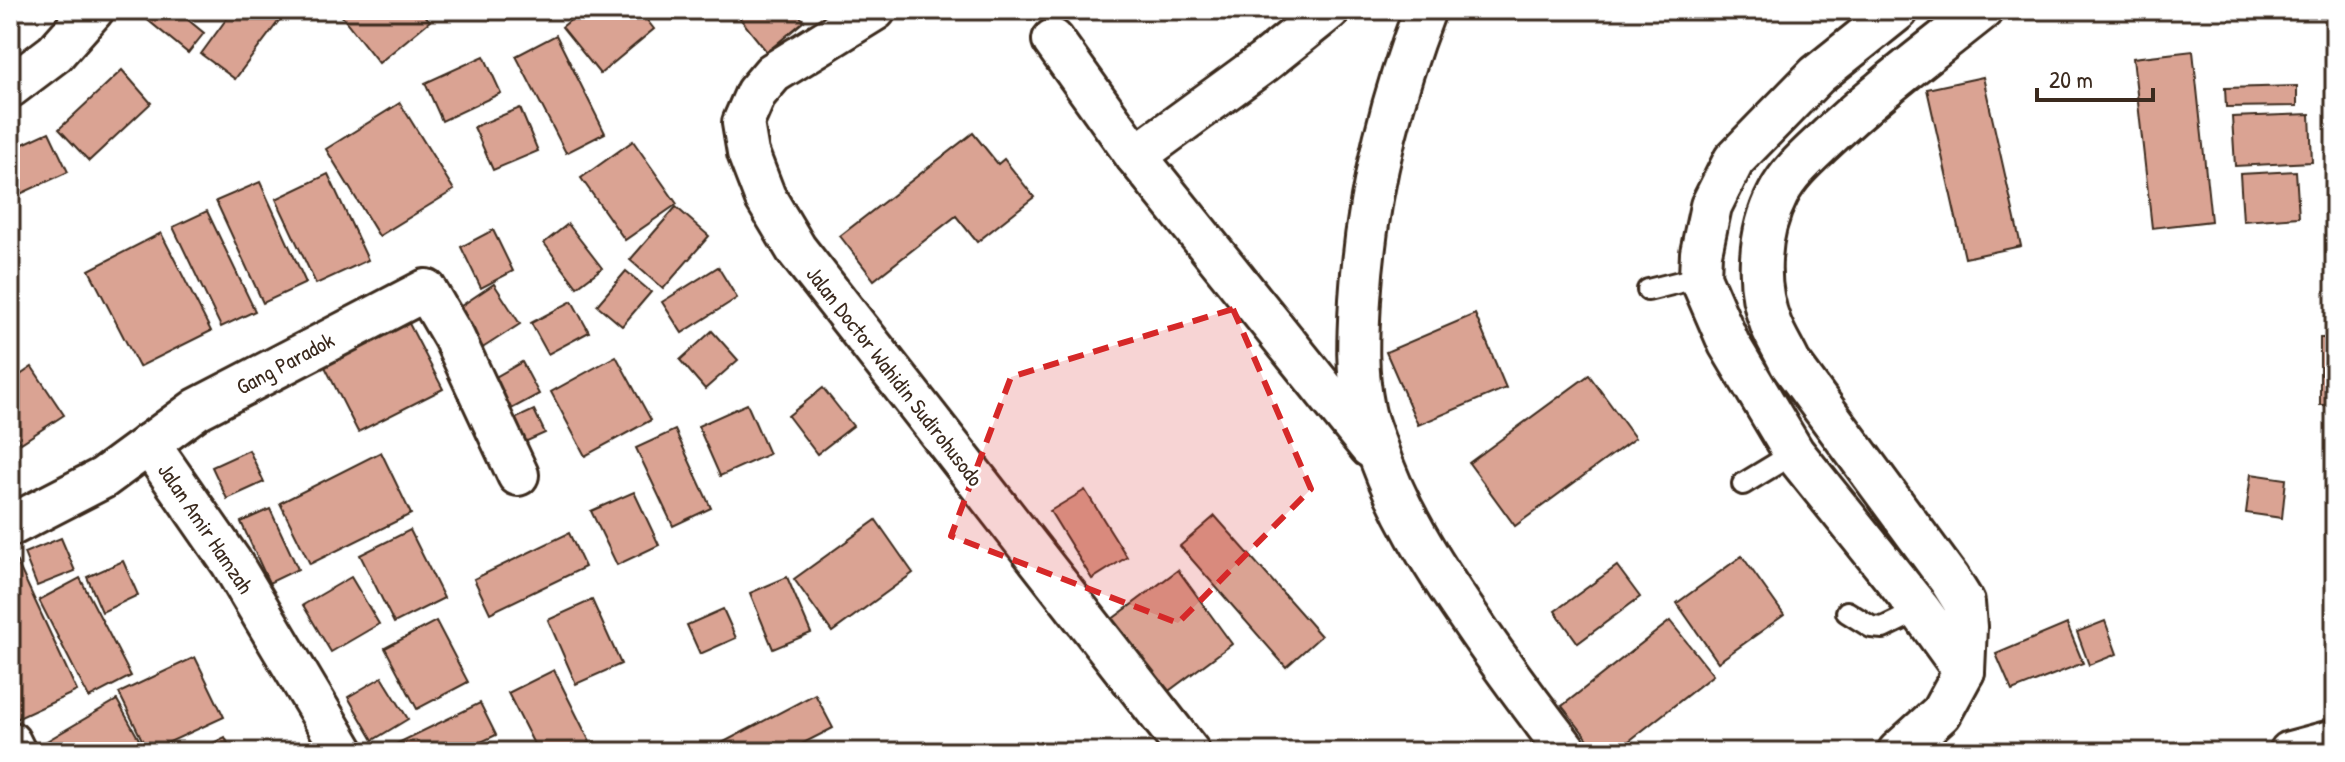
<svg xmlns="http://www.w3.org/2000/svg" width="2345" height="762" viewBox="0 0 2345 762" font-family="'Patrick Hand',sans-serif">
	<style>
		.building { fill: #daa393; stroke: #3b2a1e; stroke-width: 2 }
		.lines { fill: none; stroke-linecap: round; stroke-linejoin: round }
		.lane-casing { stroke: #3b2a1e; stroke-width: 26 }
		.street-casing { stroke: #3b2a1e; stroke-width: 46 }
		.lane { stroke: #fff; stroke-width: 20 }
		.street { stroke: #fff; stroke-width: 40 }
		.marked { fill: #d62828; fill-opacity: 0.2; stroke: #d62828; stroke-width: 6; stroke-dasharray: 16 10; stroke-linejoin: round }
		.labels { text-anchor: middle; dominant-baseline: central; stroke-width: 6; stroke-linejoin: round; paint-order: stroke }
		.street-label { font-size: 22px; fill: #3b2a1e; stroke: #fff }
	</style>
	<rect width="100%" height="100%" fill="#fff"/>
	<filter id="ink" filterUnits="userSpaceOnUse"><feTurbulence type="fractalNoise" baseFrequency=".0125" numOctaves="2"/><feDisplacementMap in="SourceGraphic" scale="16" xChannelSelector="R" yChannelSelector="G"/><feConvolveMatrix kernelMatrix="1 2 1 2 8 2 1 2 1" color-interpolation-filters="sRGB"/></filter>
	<g filter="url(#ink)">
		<g class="building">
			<polygon points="150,10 176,10 204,33 188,53 144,17"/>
			<polygon points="233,10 287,10 235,79 201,54"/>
			<polygon points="337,10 420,10 430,21 379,63"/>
			<polygon points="583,10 639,10 654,29 600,74 562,27"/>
			<polygon points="746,10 795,10 804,21 767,52 738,16"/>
			<polygon points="556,35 605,133 566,153 516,56"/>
			<polygon points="2193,51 2211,221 2152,228 2133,58"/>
			<polygon points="484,56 501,93 442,121 425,83"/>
			<polygon points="122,70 151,103 89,161 59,129"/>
			<polygon points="1983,77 2021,246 1965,258 1927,89"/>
			<polygon points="2297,86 2297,106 2226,107 2225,88"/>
			<polygon points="400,103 454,190 379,236 326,149"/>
			<polygon points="520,108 538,151 493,170 474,127"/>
			<polygon points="2310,114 2312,162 2235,166 2232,117"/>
			<polygon points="49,132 68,172 18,195 10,178 10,150"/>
			<polygon points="973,133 998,164 1004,159 1034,197 977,242 956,216 874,280 840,236"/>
			<polygon points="633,141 677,204 625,240 581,178"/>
			<polygon points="2296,171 2299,217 2243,221 2240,174"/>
			<polygon points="328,174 368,260 316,284 276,199"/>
			<polygon points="260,182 306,283 263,303 216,201"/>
			<polygon points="676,207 709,236 663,289 630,260"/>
			<polygon points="207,211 255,311 221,327 173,227"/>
			<polygon points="568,224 602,268 577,287 544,243"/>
			<polygon points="493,230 513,271 481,288 461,247"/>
			<polygon points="161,233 211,331 139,367 89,270"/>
			<polygon points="718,267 737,298 682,333 662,302"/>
			<polygon points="626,271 651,292 622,326 597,305"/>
			<polygon points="494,284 520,324 481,349 455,310"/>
			<polygon points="572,301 589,332 548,354 531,323"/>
			<polygon points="402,310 443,389 358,432 318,353"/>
			<polygon points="1475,314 1506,388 1418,425 1386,352"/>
			<polygon points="712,331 738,360 705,389 680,360"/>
			<rect x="2320" y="338" width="15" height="67"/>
			<polygon points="616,356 651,420 585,456 551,392"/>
			<polygon points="522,362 539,394 504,413 487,382"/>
			<polygon points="32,367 64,415 21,443 10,426 10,382"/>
			<polygon points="1589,375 1635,438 1515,526 1469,463"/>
			<polygon points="823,388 853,426 817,454 788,416"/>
			<polygon points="747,404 769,454 720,476 698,426"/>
			<polygon points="534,410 545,433 507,450 497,427"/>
			<polygon points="675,430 711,508 673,526 636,448"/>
			<polygon points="249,450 264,482 227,499 212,467"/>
			<polygon points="381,452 411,514 310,564 280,503"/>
			<polygon points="2251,474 2286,479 2282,518 2246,513"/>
			<polygon points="1085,490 1127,557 1092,579 1050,511"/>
			<polygon points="634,492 659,545 617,565 591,511"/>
			<polygon points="270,509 298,569 269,583 241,522"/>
			<polygon points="1215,516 1321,636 1286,667 1180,546"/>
			<polygon points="876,520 913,573 832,632 794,579"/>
			<polygon points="410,530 444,598 394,623 360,555"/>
			<polygon points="569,533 585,567 490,613 474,579"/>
			<polygon points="61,538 75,571 37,586 24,553"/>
			<polygon points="1742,556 1784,615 1718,662 1677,603"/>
			<polygon points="123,561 138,595 102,612 87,577"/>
			<polygon points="17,562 77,691 10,722 10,566"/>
			<polygon points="1617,566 1640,597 1578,643 1555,611"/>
			<polygon points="1178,570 1232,644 1166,693 1111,620"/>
			<polygon points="351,577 379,624 331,652 303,605"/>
			<polygon points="787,577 811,633 773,649 750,593"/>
			<polygon points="80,578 131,676 89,698 39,600"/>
			<polygon points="592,600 621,664 576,684 548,620"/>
			<polygon points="723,609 736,638 700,654 687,625"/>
			<polygon points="436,621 468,682 417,709 385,648"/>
			<polygon points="1670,621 1713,675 1615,752 1598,752 1562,706"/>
			<polygon points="2105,621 2117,654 2089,665 2077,632"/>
			<polygon points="2067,624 2083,663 2012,691 1996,654"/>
			<polygon points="195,657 224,717 148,752 119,693"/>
			<polygon points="554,670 590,742 571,752 538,752 508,693"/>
			<polygon points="382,677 408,719 373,740 348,697"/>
			<polygon points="815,694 833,728 786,752 727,752 722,743"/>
			<polygon points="117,700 146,752 28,752"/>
			<polygon points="480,703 496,735 460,752 397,752 394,745"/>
			<polygon points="225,737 232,752 195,752"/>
		</g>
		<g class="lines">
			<g class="lane-casing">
				<g id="lane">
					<polyline points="1648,290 1700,277"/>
					<polyline points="1743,484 1794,453"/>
					<polyline points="1847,612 1871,627 1883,628 1920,610"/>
				</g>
			</g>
			<g class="street-casing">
				<g id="street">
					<polyline points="875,10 773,73 756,93 743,123 748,153 765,197 796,249 1189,752"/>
					<path d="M1425 10C1389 103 1366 200 1360 300 1358 337 1356 371 1364 409 1366 420 1371 432 1375 443 1396 508 1432 564 1470 619 1501 665 1534 709 1567 752"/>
					<polyline points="1898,10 1817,75 1734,160 1711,206 1701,253 1700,277 1729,344 1794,453 1920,610 1964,671"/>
					<polyline points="1053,40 1136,156 1370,447"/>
					<polyline points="10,87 55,53 93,10"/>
					<polyline points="1136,156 1263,63 1329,10"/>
					<polyline points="149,444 231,562 344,752"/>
					<polyline points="10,526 103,478 197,409 426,290 454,338 518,475"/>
					<polyline points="10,742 15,752"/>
					<path d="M1898 752 1941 713 1964 671 1966 627 1964 603 1949 579 1790 363C1784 350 1776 338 1771 325 1755 285 1758 232 1778 194 1788 174 1806 158 1822 143 1872 95 1928 53 1982 10"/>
					<polyline points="2290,752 2335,740"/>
				</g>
			</g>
			<use href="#lane" class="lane"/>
			<use href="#street" class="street"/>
		</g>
	</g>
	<path class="marked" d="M1233 309 1311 489 1178 623 951 536 1011 377Z"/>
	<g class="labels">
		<g class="street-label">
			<text transform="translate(285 363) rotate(-28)">Gang Paradok</text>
			<text transform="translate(895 376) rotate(52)">Jalan Doctor Wahidin Sudirohusodo</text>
			<text transform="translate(206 528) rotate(56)">Jalan Amir Hamzah</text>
		</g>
	</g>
	<rect width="2345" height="762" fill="none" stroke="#fff" stroke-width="40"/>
	<rect x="20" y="20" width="2305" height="722" fill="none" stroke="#3b2a1e" stroke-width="3" filter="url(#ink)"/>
	<path d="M2037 88v12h116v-12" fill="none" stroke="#3b2a1e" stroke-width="4"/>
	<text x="2049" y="88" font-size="24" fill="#3b2a1e" stroke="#ffffff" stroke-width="6" paint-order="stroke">20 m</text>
</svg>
